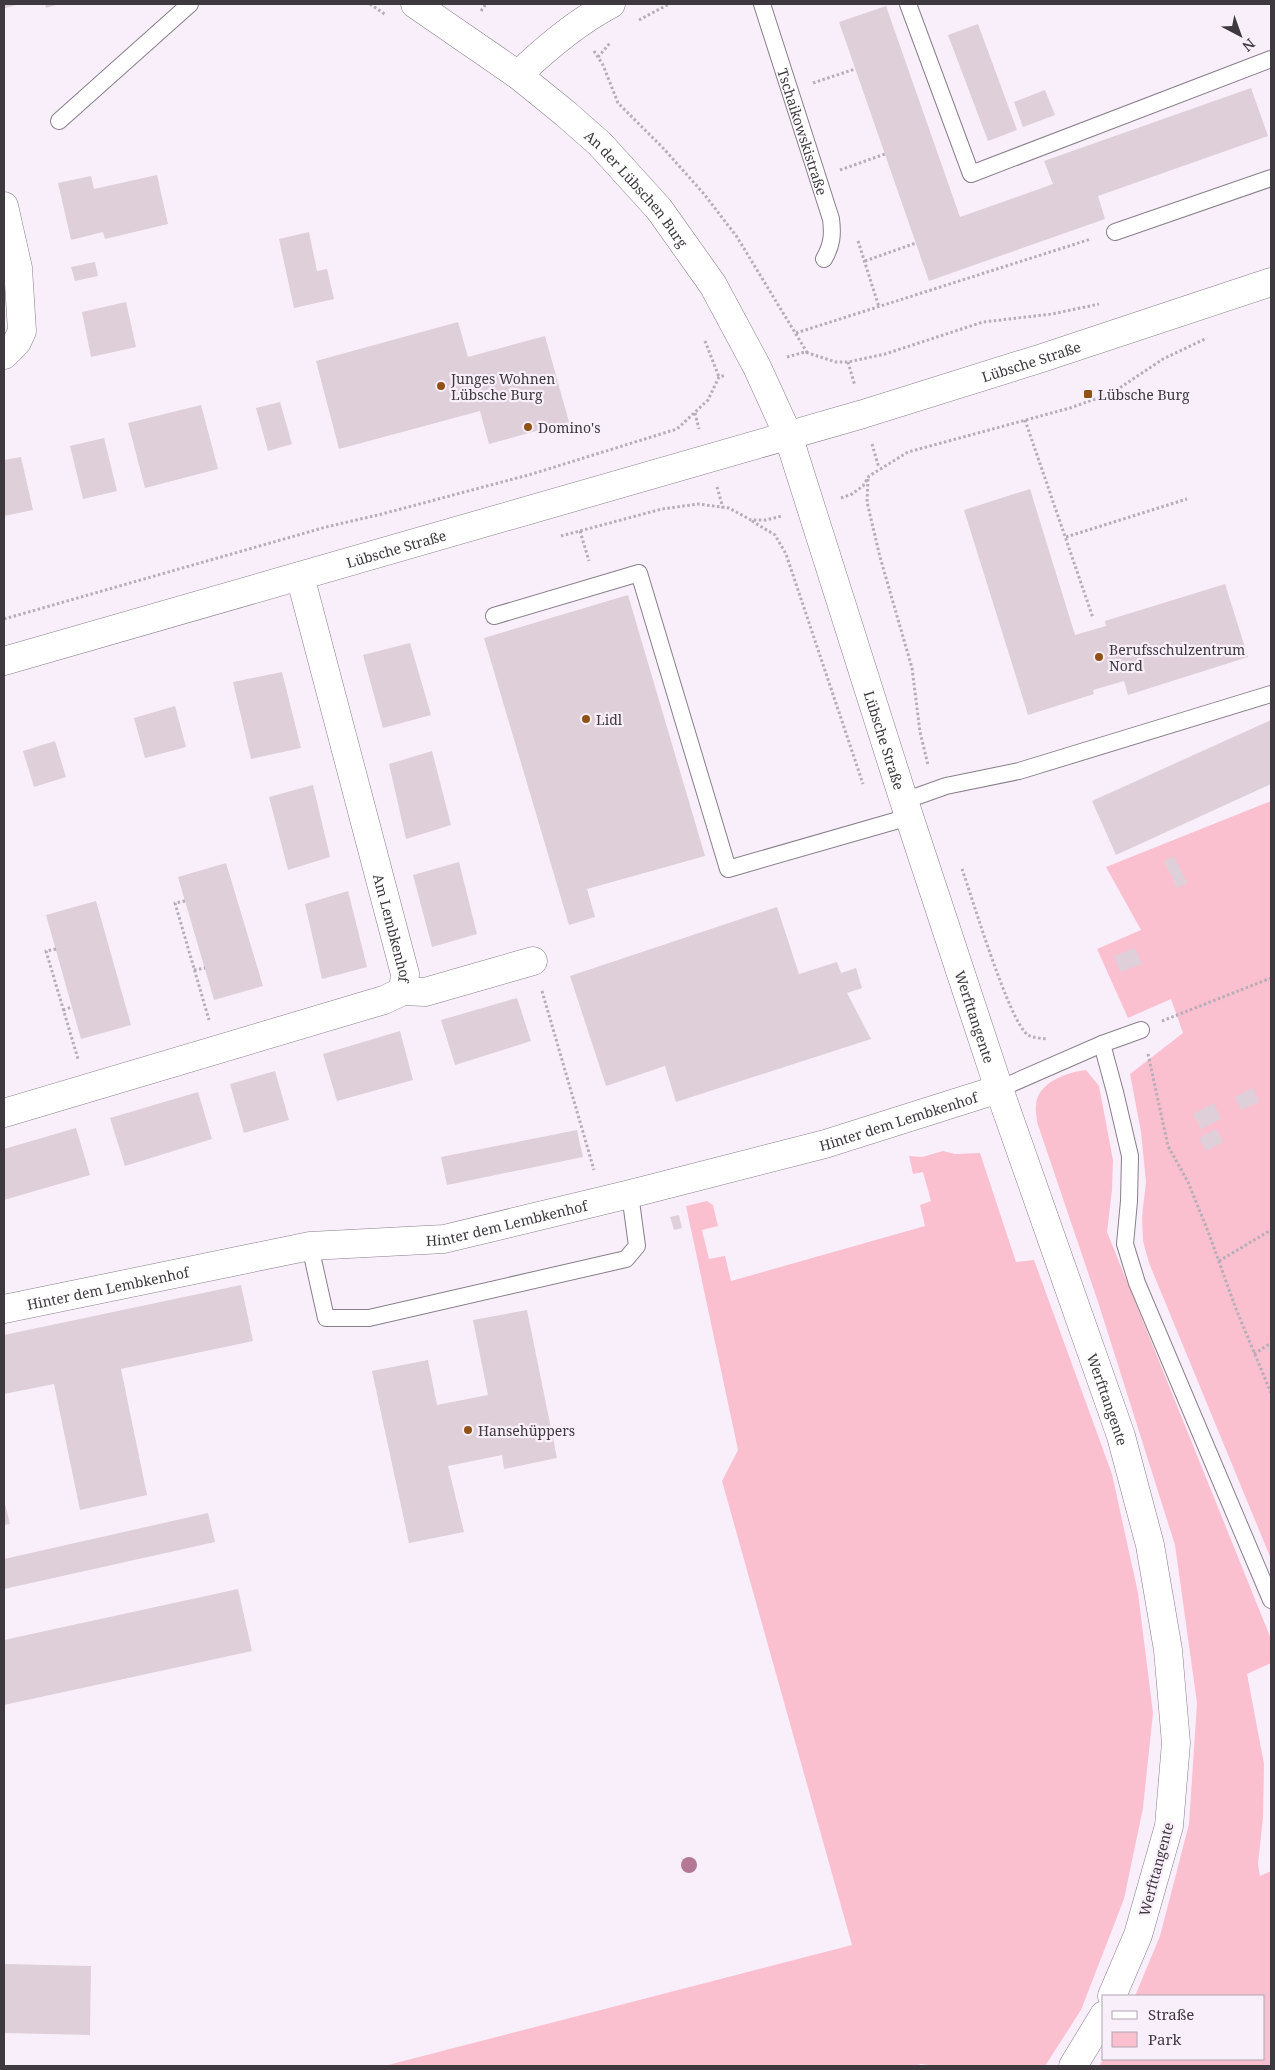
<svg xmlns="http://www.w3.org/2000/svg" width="1275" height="2070" viewBox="0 0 1275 2070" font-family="'Noto Serif',serif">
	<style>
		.green { fill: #fbc0d0 }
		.building { fill: #decfd8 }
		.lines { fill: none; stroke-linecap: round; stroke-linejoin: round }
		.lane-casing { stroke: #887f8a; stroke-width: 18 }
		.street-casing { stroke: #887f8a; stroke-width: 29 }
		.secondary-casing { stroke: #887f8a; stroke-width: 29 }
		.path { stroke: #b5adb7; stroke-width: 3; stroke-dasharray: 2.5 2.5; stroke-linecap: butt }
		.lane { stroke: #fff; stroke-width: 16 }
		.street { stroke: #fff; stroke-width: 28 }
		.secondary { stroke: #fff; stroke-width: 28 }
		.tree { fill: #b57796 }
		.poi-dot { fill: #8f5115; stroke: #f9effb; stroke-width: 2 }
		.labels { text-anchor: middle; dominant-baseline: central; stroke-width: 4.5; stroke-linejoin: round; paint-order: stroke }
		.street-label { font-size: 14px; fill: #3d393e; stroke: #f9effb }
		.poi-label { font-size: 14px; fill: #3d393e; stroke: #f9effb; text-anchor: start }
	</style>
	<rect width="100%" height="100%" fill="#f9effb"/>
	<g class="green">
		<polygon points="1271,801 1271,1559 1149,1263 1143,1241 1142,1217 1146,1182 1141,1132 1130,1074 1183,1033 1171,999 1128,1018 1097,949 1141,930 1106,867"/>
		<path d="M1086 1070 1099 1086 1113 1160 1112 1190 1107 1232 1271 1639V1663L1247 1674 1264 1764 1263 1817 1258 1864 1260 1876 1271 1871V2066H1099L1104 2058 1264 2059V1996H1135L1160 1936 1189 1824 1197 1703 1175 1545 1099 1305 1037 1122C1037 1117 1035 1111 1036 1105 1037 1083 1067 1072 1086 1070Z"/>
		<polygon points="943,1151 955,1154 980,1153 1016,1262 1034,1260 1112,1474 1138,1593 1153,1713 1143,1808 1124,1899 1081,2010 1045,2066 935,2066 921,2064 915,2066 384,2066 852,1945 722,1481 738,1450 686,1206 707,1201 713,1205 718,1226 702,1230 709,1259 725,1256 731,1281 925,1226 920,1205 931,1201 923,1172 913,1174 909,1156 922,1157"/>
	</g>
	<g class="building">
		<polygon points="4,4 20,4 5,8"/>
		<polygon points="45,4 59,4 46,8"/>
		<polygon points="886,6 960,217 1053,184 1044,161 1251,88 1268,136 1098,196 1105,219 929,281 839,22"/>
		<polygon points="978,24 1017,130 988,141 948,35"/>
		<polygon points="1045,90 1055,115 1023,127 1014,102"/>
		<polygon points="157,175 168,224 105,239 103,232 71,240 58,183 91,176 94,189"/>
		<polygon points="309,232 317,271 327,269 334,299 294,308 279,239"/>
		<polygon points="95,262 98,276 75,281 71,267"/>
		<polygon points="126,302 136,347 91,357 82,312"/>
		<polygon points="458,322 468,357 545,336 569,422 489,444 480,411 339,449 316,361"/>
		<polygon points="280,402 292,444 268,451 256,408"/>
		<polygon points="201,405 218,469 145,488 128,423"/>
		<polygon points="104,438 117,491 83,499 70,446"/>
		<polygon points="21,457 33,510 4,516 4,460"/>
		<polygon points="1030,489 1075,635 1106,626 1105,621 1225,584 1248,657 1128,695 1124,681 1093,690 1094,694 1028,715 964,510"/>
		<polygon points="628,595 705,856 587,889 595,917 569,925 484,638"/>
		<polygon points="410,643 431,715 383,728 363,655"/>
		<polygon points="282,672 301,748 251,759 233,682"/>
		<polygon points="175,706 186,747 145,758 134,718"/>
		<polygon points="1271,720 1271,784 1116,855 1092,801"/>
		<polygon points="55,741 66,777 34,787 23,751"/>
		<polygon points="432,751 451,825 406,839 389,764"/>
		<polygon points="313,785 330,857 288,870 269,797"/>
		<polygon points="1174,856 1187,883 1177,888 1164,861"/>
		<polygon points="459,862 477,934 432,947 413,875"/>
		<polygon points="226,863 263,986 214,1000 178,877"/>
		<polygon points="348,891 367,967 322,979 305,904"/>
		<polygon points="96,901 131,1025 81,1039 46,915"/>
		<polygon points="777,907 799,974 837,962 841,973 856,968 862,988 847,993 871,1039 676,1102 665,1066 606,1086 570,976"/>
		<polygon points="1135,948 1142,964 1120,972 1114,956"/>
		<polygon points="517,998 531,1041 455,1065 441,1020"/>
		<polygon points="400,1031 413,1080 337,1101 323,1054"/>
		<polygon points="275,1071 289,1120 244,1133 230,1084"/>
		<polygon points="1253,1088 1259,1102 1241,1110 1235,1097"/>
		<polygon points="198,1092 212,1139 125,1166 110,1118"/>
		<polygon points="1214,1103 1221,1119 1201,1129 1193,1114"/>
		<polygon points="76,1128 90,1175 4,1200 4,1149"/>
		<polygon points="1216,1129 1223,1142 1206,1151 1199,1138"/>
		<polygon points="577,1130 583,1157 447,1185 441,1157"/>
		<polygon points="679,1215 682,1228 674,1230 670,1217"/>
		<polygon points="241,1285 253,1341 121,1369 147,1495 80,1510 54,1384 4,1394 4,1335"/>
		<polygon points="527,1310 557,1458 504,1469 502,1455 448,1466 464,1532 409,1543 372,1371 428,1360 437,1405 488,1395 473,1320"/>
		<polygon points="4,1500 10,1524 4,1525"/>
		<polygon points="208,1513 215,1542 4,1589 4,1559"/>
		<polygon points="238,1589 252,1651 4,1705 4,1640"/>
		<polygon points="4,1964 91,1966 90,2035 4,2033"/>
	</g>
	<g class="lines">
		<g class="lane-casing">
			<g id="lane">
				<path id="s1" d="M762 4 831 219C833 235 832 245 824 259"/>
				<polyline points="908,4 971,174 1271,59"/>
				<polyline points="59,121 190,4"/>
				<polyline points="1115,232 1271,178"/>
				<polyline points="494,616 639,573 728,869 909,817"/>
				<polyline points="904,801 946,786 1019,771 1271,694"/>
				<polyline points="1102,1044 1115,1092 1130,1156 1129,1201 1125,1244 1137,1283 1271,1600"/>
				<polyline points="999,1089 1102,1044 1141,1030"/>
				<polyline points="310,1246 326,1318 369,1318 626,1259 637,1246 630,1194"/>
			</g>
		</g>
		<g class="street-casing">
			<g id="street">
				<path d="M518 75C546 48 577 22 611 4"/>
				<polyline points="4,206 18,268 22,331 17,342 4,355"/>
				<path id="s2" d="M788 435 904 801 999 1089 1121 1436 1150 1545 1168 1650 1176 1743 1169 1826 1138 1935 1112 1996"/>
				<path id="s3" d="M300 576 405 974 403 991"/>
				<polyline points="4,1113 384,1000 403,991 425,992 533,961"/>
				<path id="s4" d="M4 1309 310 1246 444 1239 630 1194 825 1144 999 1089"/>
				<polyline points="1073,2066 1104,2015"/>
			</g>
		</g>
		<g class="secondary-casing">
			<g id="secondary">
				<path id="s5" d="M415 4 518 75 566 114 600 144 659 209 713 285 757 367 788 435"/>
				<path id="s6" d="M4 661 863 414 1042 358 1271 282"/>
			</g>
		</g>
		<g class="path">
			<polyline points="370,4 386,15"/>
			<polyline points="481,11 486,4"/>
			<polyline points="639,20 669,4"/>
			<polyline points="594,51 603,65 618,103 664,149 704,194 737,237 808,354"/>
			<polyline points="598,57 610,43"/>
			<polyline points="813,83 855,69"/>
			<polyline points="840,170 885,154"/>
			<polyline points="858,241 879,307"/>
			<polyline points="865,261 916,243"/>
			<polyline points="796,333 1091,239"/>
			<polyline points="705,341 719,377"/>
			<polyline points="787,357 805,352 836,362 848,362 885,354 983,322 1052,314 1099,304"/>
			<polyline points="848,362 855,386"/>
			<polyline points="695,413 699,429"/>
			<polyline points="1025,420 1093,618"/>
			<polyline points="872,444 879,468"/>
			<polyline points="868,479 867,502 880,557 912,668 920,732 928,765"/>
			<polyline points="717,487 723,508"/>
			<polyline points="841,498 852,494 863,486 869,476 908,452 1070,408 1112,393 1163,359 1207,338"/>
			<polyline points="752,521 775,535 786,554 863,784"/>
			<polyline points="580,531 589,561"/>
			<polyline points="561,536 662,509 698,504 729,508 751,520 766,520 782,516"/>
			<polyline points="1066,537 1187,499"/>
			<polyline points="4,619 326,527 382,514 532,474 677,429 708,400 719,377 726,375"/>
			<path d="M962 869C972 897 1009 1022 1028 1035 1033 1038 1041 1038 1047 1039"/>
			<polyline points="185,901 175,903 209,1020"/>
			<polyline points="56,949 46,951 78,1059"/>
			<polyline points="194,970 205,968"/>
			<polyline points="542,991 594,1170"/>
			<polyline points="63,1010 72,1007"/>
			<polyline points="1162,1021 1271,978"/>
			<polyline points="1148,1054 1168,1146 1188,1182 1209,1234 1236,1309 1271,1393"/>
			<polyline points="1219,1261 1271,1230"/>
			<polyline points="1254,1354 1271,1343"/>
		</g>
		<use href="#lane" class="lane"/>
		<use href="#street" class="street"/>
		<use href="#secondary" class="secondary"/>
	</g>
	<circle class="tree" cx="689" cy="1865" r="8"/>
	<g class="poi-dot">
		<circle cx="441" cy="386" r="5"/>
		<rect x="1083" y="389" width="10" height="10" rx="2.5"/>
		<circle cx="528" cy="427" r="5"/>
		<circle cx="1099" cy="657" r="5"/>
		<circle cx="586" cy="719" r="5"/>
		<circle cx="468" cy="1430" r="5"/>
	</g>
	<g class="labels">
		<g class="street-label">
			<text stroke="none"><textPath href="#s1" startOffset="134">Tschaikowskistraße</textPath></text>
			<text stroke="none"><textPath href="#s5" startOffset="290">An der Lübschen Burg</textPath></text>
			<text stroke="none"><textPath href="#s6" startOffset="1070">Lübsche Straße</textPath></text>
			<text stroke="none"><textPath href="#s6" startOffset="408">Lübsche Straße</textPath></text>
			<text stroke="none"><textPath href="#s2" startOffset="320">Lübsche Straße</textPath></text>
			<text stroke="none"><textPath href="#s3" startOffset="364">Am Lembkenhof</textPath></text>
			<text stroke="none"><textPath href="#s2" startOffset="611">Werfttangente</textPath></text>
			<text stroke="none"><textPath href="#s4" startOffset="916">Hinter dem Lembkenhof</textPath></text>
			<text stroke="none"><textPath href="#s4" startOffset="511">Hinter dem Lembkenhof</textPath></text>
			<text stroke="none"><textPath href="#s4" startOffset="106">Hinter dem Lembkenhof</textPath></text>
			<text stroke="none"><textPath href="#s2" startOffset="1016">Werfttangente</textPath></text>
			<text transform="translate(1156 1869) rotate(-75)">Werfttangente</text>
		</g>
		<g class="poi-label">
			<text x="451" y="378">Junges Wohnen<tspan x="451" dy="16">Lübsche Burg</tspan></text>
			<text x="1098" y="394">Lübsche Burg</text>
			<text x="538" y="427">Domino's</text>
			<text x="1109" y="649">Berufsschulzentrum<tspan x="1109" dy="16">Nord</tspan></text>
			<text x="596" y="719">Lidl</text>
			<text x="478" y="1430">Hansehüppers</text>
		</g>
	</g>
	<rect width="1275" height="2070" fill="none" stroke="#3d393e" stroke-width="10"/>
	<rect x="1102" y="1995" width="162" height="65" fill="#f9effb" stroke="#aea6af"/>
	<rect x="1112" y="2011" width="25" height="8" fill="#ffffff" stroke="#aea6af"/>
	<text x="1148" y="2020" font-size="15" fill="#3d393e">Straße</text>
	<rect x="1112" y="2032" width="25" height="15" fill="#fbc0d0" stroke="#aea6af"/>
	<text x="1148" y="2045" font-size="15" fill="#3d393e">Park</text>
	<g transform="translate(1240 35) rotate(139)" stroke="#f9effb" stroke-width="4" paint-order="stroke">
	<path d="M0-4L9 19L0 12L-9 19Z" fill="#3d393e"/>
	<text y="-8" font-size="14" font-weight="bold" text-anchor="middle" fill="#3d393e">N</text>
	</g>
</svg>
